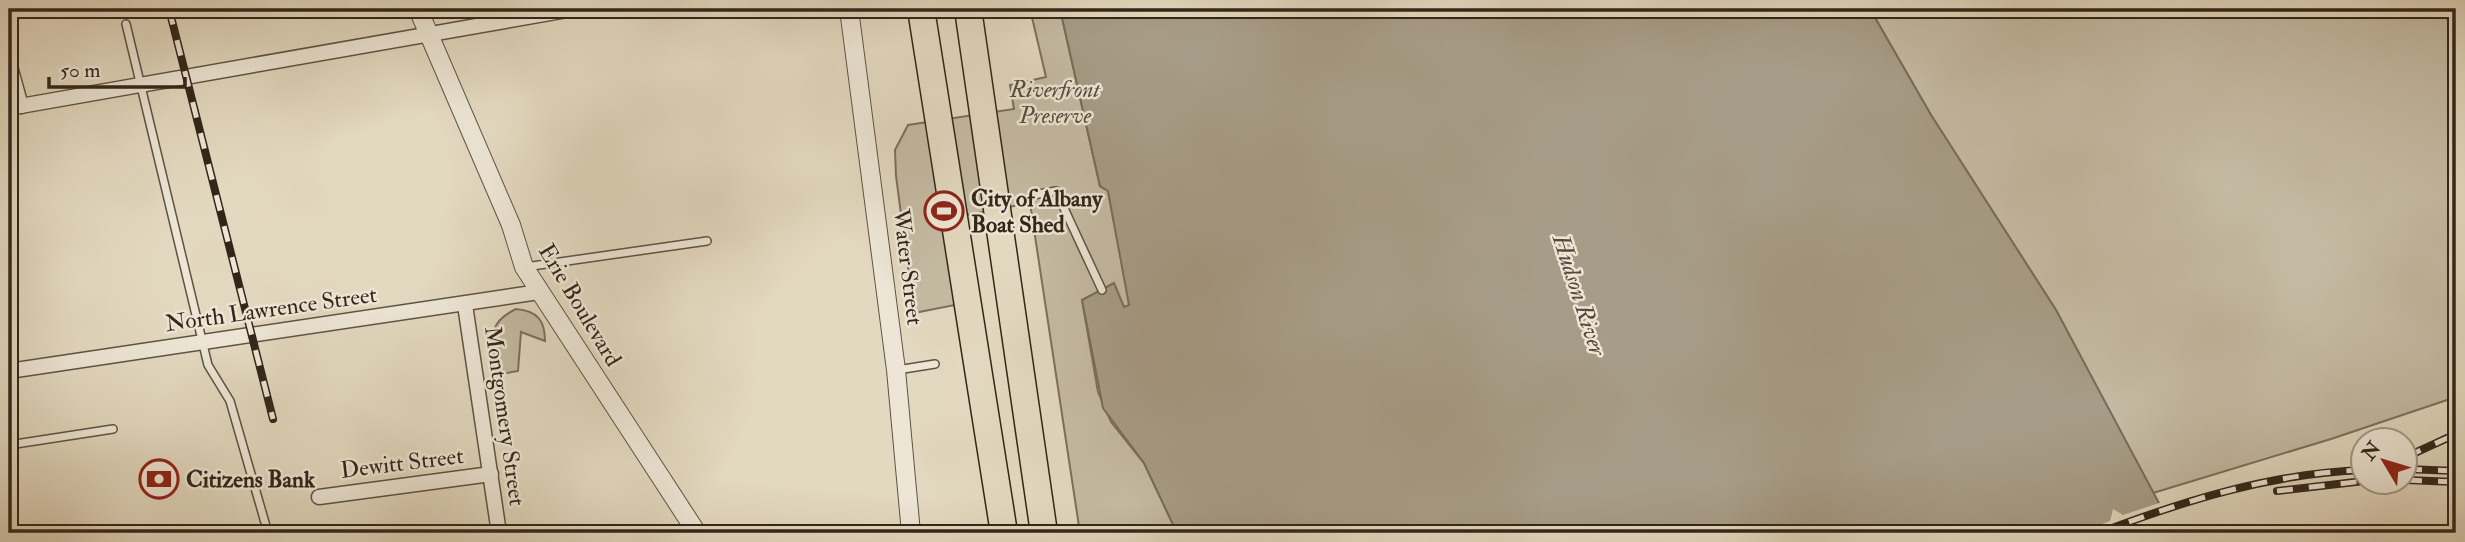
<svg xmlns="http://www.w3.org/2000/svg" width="2465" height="542" viewBox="0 0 2465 542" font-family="'IM FELL Double Pica',serif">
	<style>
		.green { fill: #c5bba4; stroke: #7c705e; stroke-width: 2 }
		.water { fill: #a79c87; stroke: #786d5b; stroke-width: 2 }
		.pier { fill: #e3d9c0 }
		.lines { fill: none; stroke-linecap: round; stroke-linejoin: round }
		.service-casing { stroke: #5e5343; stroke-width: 10 }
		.minor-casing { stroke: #5e5343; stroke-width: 17 }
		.tertiary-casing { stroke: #5e5343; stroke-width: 20 }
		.motorway-casing { stroke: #322619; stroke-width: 29 }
		.service { stroke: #ede6d6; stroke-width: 7 }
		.minor { stroke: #ede6d6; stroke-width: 14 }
		.tertiary { stroke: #ede6d6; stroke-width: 18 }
		.motorway { stroke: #e3d9c0; stroke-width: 26 }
		.rail-casing { stroke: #322619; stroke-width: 8 }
		.rail { stroke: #ede6d6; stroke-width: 5; stroke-dasharray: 16; stroke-linecap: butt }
		.labels { text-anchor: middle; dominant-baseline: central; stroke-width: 5; stroke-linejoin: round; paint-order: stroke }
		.park-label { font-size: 23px; font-style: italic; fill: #574b3c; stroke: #ede6d6 }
		.poi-label { font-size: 23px; font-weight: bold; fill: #322619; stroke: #ede6d6; text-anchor: start }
		.street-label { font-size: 23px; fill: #322619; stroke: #ede6d6 }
		.water-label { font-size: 24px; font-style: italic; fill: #55493a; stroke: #ede6d6 }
	</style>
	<rect width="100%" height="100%" fill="#e3d9c0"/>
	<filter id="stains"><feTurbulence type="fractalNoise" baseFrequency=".00286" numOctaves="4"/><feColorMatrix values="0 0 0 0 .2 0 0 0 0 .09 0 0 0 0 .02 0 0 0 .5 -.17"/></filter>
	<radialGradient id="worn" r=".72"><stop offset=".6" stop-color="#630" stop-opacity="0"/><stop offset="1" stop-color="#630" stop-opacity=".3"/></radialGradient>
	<g class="green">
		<polygon points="1030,9 1060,9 1100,186 1108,191 1130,305 1124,308 1102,290 1082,300 1098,392 1111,422 1144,463 1177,533 1080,533 1030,203 946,219 960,304 914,313 896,176 895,150 908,125 1014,109 1010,85 1046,77"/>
		<polygon points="1870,9 2441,9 2456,33 2456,397 2331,439 2153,493 2056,310 1931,115"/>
		<path d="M516 309C537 311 545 320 545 341L521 332 518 371 496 375C494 342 483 325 516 309Z"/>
	</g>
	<polygon class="water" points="1060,9 1870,9 1931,115 2056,310 2175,533 1177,533 1144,463 1103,408 1082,300 1114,283 1124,307 1129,305 1108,191 1100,186"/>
	<polygon class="pier" points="2162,502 2177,530 2168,533 2079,533 2110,521 2113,509 2123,515"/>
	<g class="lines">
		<g class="service-casing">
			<g id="service">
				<polyline points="126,24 208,365 230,401 268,533"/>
				<polyline points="1033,195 1056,191 1102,290"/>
				<polyline points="525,267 707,241"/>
				<polyline points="897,370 935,364"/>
				<polyline points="9,445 113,429"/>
			</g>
		</g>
		<g class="minor-casing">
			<g id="minor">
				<polyline points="9,63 21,106"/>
				<polyline points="9,108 573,9"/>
				<polyline points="465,305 499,533"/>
				<polyline points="9,371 539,292"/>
				<polyline points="319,497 491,474"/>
			</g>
		</g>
		<g class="tertiary-casing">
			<g id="tertiary">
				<polyline points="418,9 511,225 524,267 697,533"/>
				<polyline points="849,9 896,370 911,533"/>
			</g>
		</g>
		<g class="motorway-casing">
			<g id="motorway">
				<polyline points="921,9 1004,533"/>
				<polyline points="968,9 1044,533"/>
			</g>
		</g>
		<use href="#service" class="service"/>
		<use href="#minor" class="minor"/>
		<use href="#tertiary" class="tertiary"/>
		<use href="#motorway" class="motorway"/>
		<g class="rail-casing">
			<g id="rail">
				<polyline points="169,9 273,419"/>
				<polyline points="2406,457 2456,434"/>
				<polyline points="2406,469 2456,471"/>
				<polyline points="2406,480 2456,482"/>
				<polyline points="2277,491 2364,481"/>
				<path d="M2099 533C2183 501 2272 473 2364 470"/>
			</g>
		</g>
		<use href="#rail" class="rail"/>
	</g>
	<defs>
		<g id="stadium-ring" transform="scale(2.0125)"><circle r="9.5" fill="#ede6d6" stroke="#8f2418" stroke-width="1.5"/><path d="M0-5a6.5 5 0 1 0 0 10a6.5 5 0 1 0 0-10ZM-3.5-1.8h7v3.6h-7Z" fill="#8f2418"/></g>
		<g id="bank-ring" transform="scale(2.0125)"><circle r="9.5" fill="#ede6d6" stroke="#8f2418" stroke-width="1.5"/><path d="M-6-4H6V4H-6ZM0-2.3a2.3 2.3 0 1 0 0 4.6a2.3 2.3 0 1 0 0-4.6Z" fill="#8f2418"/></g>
	</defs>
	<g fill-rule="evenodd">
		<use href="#stadium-ring" x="944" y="211"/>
		<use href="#bank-ring" x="159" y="479"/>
	</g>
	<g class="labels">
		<g class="park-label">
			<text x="1055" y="89">Riverfront<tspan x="1055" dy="26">Preserve</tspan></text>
		</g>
		<g class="poi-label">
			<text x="971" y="198">City of Albany<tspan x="971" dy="26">Boat Shed</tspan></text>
			<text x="186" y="479">Citizens Bank</text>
		</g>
		<g class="street-label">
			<text transform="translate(908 267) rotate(83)">Water Street</text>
			<text transform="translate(580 305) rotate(59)">Erie Boulevard</text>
			<text transform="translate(271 309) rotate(-8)">North Lawrence Street</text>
			<text transform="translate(505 416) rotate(82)">Montgomery Street</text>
			<text transform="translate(402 463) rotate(-7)">Dewitt Street</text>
		</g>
		<g class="water-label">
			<text transform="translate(1579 295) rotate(72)">Hudson River</text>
		</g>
	</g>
	<rect width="2465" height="542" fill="none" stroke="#e3d9c0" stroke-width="35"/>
	<rect x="10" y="10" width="2444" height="521" fill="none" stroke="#322619" stroke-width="3.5"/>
	<rect x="18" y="18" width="2430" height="507" fill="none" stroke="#322619" stroke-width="2"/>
	<g transform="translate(2384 461) rotate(308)"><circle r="33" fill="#ede6d6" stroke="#a2998a" stroke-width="2"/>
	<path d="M0-5L12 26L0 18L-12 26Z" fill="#8f2418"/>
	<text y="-10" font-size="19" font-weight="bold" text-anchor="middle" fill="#322619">N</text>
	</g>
	<path d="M49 77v10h136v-10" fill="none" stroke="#322619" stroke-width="3.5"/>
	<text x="60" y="77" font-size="21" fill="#322619" stroke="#ede6d6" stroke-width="5" paint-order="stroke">50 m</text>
	<rect width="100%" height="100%" filter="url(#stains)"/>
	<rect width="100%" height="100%" fill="url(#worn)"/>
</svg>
